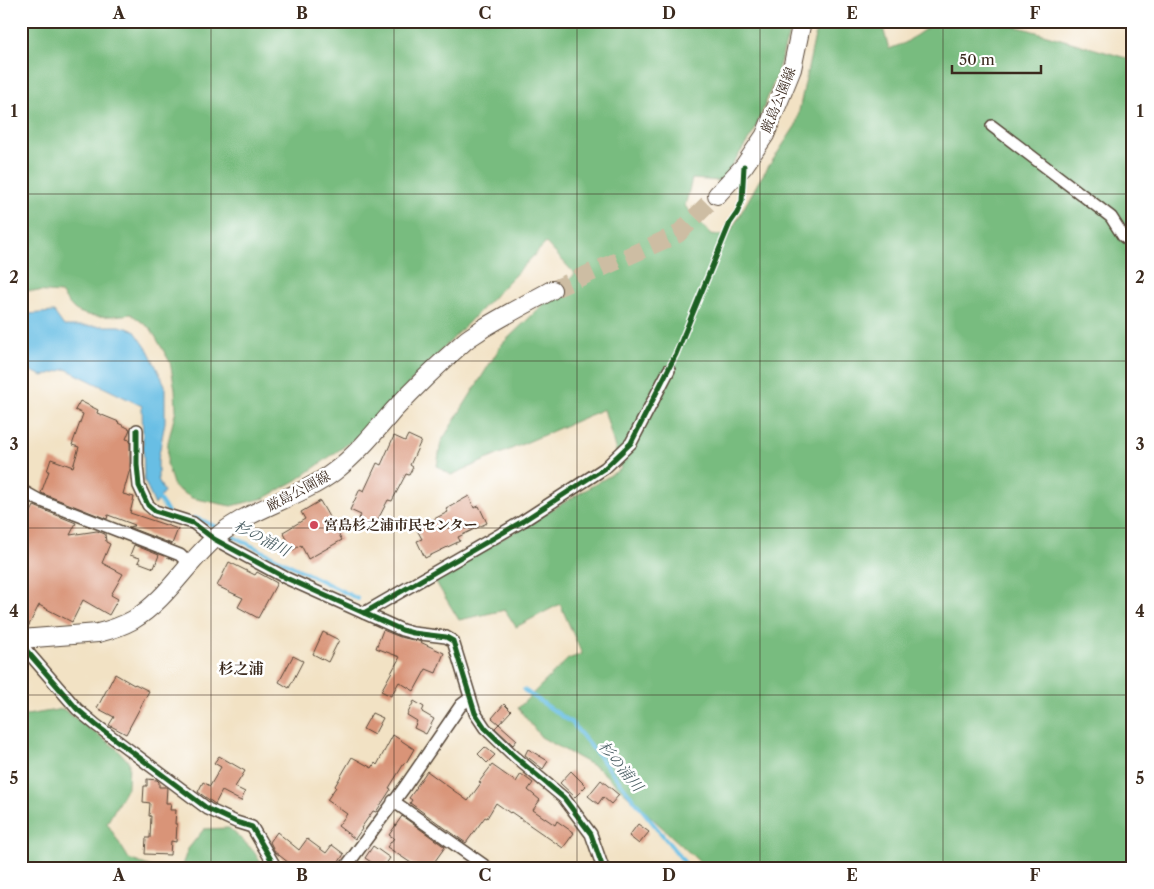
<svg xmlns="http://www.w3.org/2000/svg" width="1154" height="889" viewBox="0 0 1154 889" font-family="'Libre Caslon Text','Noto Serif JP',serif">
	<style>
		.forest { fill: #78bc7f; stroke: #5a734e }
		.water { fill: #67bee4; stroke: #517481 }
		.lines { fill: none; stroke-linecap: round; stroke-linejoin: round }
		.stream { stroke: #67bee4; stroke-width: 4 }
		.building { fill: #d99478 }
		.primary-tunnel { stroke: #cdbda3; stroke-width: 18; stroke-dasharray: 18 9; stroke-linecap: butt }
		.street-casing { stroke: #564637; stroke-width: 14 }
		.primary-casing { stroke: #564637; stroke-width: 20 }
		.street { stroke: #fff; stroke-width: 11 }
		.primary { stroke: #fff; stroke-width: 18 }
		.cycleway-casing { stroke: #fff; stroke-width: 8 }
		.cycleway { stroke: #1b5e20; stroke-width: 5 }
		.grid { fill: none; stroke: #3b2a1e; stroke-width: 1; stroke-opacity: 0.55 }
		.poi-dot { fill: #d1495b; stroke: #fff; stroke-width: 2 }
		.labels { text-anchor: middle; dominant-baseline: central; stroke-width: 5; stroke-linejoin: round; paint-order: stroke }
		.street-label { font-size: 14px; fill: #3b2a1e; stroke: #fff }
		.poi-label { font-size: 14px; font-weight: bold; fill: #3b2a1e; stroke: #fff; text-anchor: start }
		.water-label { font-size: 15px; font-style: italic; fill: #4a5e63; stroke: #fff }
		.neighbourhood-label { font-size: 15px; font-weight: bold; fill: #3b2a1e; stroke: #fff }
		.neatline { fill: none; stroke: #3b2a1e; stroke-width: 2 }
		.grid-label { font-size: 16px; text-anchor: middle; font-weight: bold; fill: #3b2a1e }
	</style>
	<rect width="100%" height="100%" fill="#fff"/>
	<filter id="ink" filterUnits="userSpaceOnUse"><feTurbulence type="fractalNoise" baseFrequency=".02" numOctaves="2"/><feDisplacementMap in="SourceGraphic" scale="10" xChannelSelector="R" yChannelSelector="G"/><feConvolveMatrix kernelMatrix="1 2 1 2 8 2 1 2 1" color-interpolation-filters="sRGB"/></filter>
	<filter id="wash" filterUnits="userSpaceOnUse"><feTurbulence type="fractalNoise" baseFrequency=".0096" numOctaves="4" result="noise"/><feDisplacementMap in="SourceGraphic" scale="20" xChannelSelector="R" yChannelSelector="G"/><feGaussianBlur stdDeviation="1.12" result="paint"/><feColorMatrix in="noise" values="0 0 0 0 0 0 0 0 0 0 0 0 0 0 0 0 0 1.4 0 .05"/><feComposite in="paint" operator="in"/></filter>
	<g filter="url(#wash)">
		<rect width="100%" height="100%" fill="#f2e2c4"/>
		<g class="forest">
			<path d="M21 21H782L789 33 775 79 754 132 721 181 692 179 685 206 711 234 728 236 759 181 796 125 818 21H881L889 49 905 43 937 21H992L1026 29 1133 60V868H706L599 769 541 737 518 708 568 659 582 654 560 604 516 627 505 610 459 620 434 579 621 469 604 409 451 475 437 466 441 442 502 344 575 274 546 243 356 438 297 480 265 498 231 506 192 498 174 487 167 465 168 442 176 410 175 389 170 362 151 329 131 314C115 316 86 320 73 308 69 304 65 298 61 293L21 290Z"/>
			<polygon points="63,709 116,748 129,762 128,786 107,823 129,859 154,868 21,868 21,716"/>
			<polygon points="229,828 253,850 264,868 181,868 188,849 204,829"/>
		</g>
		<polygon class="water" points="21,312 28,314 54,312 64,326 119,326 134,330 148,350 165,385 165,422 158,460 158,479 164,492 155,505 144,480 142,406 66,369 43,376 21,367"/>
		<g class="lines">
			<g class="stream">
				<polyline points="159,499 168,512"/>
				<polyline points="194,518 206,522 220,529"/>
				<polyline points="230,535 358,599"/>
				<polyline points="524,690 572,723 689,868"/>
			</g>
		</g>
		<g id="blocks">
			<g class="building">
				<polygon points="80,401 98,410 97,413 119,422 118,423 130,429 126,439 130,440 130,469 123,494 134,497 130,513 178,529 172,544 128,527 134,526 135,525 108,515 107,519 41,493 49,471 47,471 51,459 73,467 79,447 72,445 83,414 75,410"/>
				<polygon points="408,435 421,441 410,465 413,467 409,475 406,474 392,501 388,500 374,527 358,520 361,515 350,510 360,489 364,491 377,463 381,465 394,436 405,441"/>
				<polygon points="469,496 474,508 479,506 487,523 458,537 460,541 425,558 417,541 422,539 416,528 448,512 446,509"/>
				<polygon points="320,501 342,540 308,559 301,545 293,550 283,532 305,519 301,512"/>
				<polygon points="34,506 76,523 70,535 97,531 105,534 106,542 110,544 102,563 123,574 111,595 118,599 109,615 83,600 72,622 39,605 28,627 21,624 21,532"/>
				<polygon points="134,545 159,555 154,568 138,562 140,558 130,555"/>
				<polygon points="229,562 255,575 257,572 277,583 258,618 238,607 243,598 217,586"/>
				<polygon points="383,630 400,637 418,641 444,653 436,673 426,669 414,691 399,682 391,696 381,691 400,657 376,648"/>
				<polygon points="323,632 339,640 328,662 313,654"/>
				<polygon points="293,656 303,661 289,688 279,682"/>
				<polygon points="115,674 134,685 135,684 149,691 126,734 109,725 114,717 97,708"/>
				<polygon points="414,701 424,707 422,712 434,719 426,734 414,728 417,721 407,715"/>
				<polygon points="504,704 511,711 499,724 492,718"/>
				<polygon points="372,713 383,718 374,735 363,729"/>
				<polygon points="499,724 517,740 513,745 495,728"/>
				<polygon points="393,735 414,749 406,763 405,762 389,788 391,789 376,812 373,811 361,828 362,829 355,839 338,826 347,814 327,800 336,787 335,786 352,757 372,768 375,763 377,765"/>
				<polygon points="485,747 495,755 487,763 478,754"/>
				<polygon points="528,749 548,761 543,769 525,755"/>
				<polygon points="219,756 245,771 235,787 245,792 241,801 222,791 215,804 198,792 203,782 210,786 221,767 214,763"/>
				<polygon points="492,765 516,782 521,774 533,783 528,790 540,800 533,810 555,825 557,821 574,833 563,848 511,812 510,813 496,803 487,818 485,817 466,843 410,803 412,800 409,798 417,787 416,787 427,771 468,801 481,783 479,782"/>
				<polygon points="571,771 586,786 575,797 560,783"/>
				<polygon points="147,779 157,780 159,782 159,787 167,787 166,803 171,803 170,810 176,810 175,824 177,824 176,842 171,841 170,855 145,854 146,838 150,838 151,816 149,816 150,803 143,802 144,786 147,786"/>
				<polygon points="601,780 619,795 611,804 603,797 598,804 588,796"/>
				<polygon points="402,816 445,847 430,868 421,868 415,864 414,865 387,847 394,838 389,835"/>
				<polygon points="638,824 649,832 639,844 629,836"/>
				<polygon points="277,832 299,850 307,839 326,853 332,845 344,854 335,868 284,868 289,863 275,852 270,842"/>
				<polygon points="373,846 390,858 383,868 380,868 365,858"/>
			</g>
		</g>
	</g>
	<g filter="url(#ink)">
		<use href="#blocks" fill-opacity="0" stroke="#564637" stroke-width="1"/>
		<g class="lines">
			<polyline class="primary-tunnel" points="552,290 678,234 717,195"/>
			<g class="street-casing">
				<g id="street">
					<polyline points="992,126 1111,217 1123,236 1133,244"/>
					<polyline points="137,430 137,465 139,486 148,505 155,511 193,523 214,539 286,578 402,630 413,633 446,637 453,641 475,713 485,728 514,756 564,798 591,834 603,868"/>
					<polyline points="21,490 39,500 180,555 189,564"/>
					<polyline points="364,613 523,521 605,468 631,443 669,370"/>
					<polyline points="22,639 26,650 77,709 96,725 208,809 236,822 252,827 276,868"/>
					<polyline points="393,801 488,868"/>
					<polyline points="345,868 404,788 461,705 470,698"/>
				</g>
			</g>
			<g class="primary-casing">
				<g id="primary">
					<polyline points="717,195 744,166 765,135 792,69 802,21"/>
					<path d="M21 639 98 633C110 630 122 626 133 620 168 599 188 560 219 535 253 507 300 498 335 471 357 454 375 432 393 411 415 387 439 364 464 342 469 337 476 334 482 329 505 315 528 303 552 290"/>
				</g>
			</g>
			<use href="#street" class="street"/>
			<use href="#primary" class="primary"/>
			<g class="cycleway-casing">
				<g id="cycleway">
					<polyline points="137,430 137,465 139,486 148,505 155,511 193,523 214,539 286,578 402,630 413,633 446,637 453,641 475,713 485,728 514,756 564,798 591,834 603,868"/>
					<polyline points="364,613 523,521 594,475 605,468 631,443 676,354 730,223 737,213 742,201 744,166"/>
					<polyline points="22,639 26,650 77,709 96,725 208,809 236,822 252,827 276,868"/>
				</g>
			</g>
			<use href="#cycleway" class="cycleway"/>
		</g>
	</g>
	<path class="grid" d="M211 21V868M394 21V868M577 21V868M760 21V868M943 21V868M21 194H1133M21 361H1133M21 528H1133M21 695H1133"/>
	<circle class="poi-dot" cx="314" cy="525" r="5"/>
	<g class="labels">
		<g class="street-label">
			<text transform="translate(778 100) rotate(-68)">厳島公園線</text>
			<text transform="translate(298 491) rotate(-28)">厳島公園線</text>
		</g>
		<g class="poi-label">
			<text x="324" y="525">宮島杉之浦市民センター</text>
		</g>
		<g class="water-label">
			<text transform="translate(262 538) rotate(27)">杉の浦川</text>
			<text transform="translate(621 766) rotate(51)">杉の浦川</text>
		</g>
		<g class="neighbourhood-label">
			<text x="241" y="668">杉之浦</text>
		</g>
	</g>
	<rect width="1154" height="889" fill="none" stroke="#fff" stroke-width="55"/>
	<path d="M952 65v8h89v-8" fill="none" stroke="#3b2a1e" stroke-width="2.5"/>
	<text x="959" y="65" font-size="15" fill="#3b2a1e" stroke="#ffffff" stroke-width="4" paint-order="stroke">50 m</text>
	<rect x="28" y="28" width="1098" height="834" class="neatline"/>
	<g class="grid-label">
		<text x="119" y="19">A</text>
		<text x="302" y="19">B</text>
		<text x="485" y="19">C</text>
		<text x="669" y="19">D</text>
		<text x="852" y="19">E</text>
		<text x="1035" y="19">F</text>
		<text x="14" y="117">1</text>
		<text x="1140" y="117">1</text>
		<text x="14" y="283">2</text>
		<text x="1140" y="283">2</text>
		<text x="14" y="450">3</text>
		<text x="1140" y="450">3</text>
		<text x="14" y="617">4</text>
		<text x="1140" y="617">4</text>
		<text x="14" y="784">5</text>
		<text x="1140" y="784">5</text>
		<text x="119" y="881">A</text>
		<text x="302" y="881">B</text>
		<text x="485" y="881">C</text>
		<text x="669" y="881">D</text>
		<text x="852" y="881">E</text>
		<text x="1035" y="881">F</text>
	</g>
</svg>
